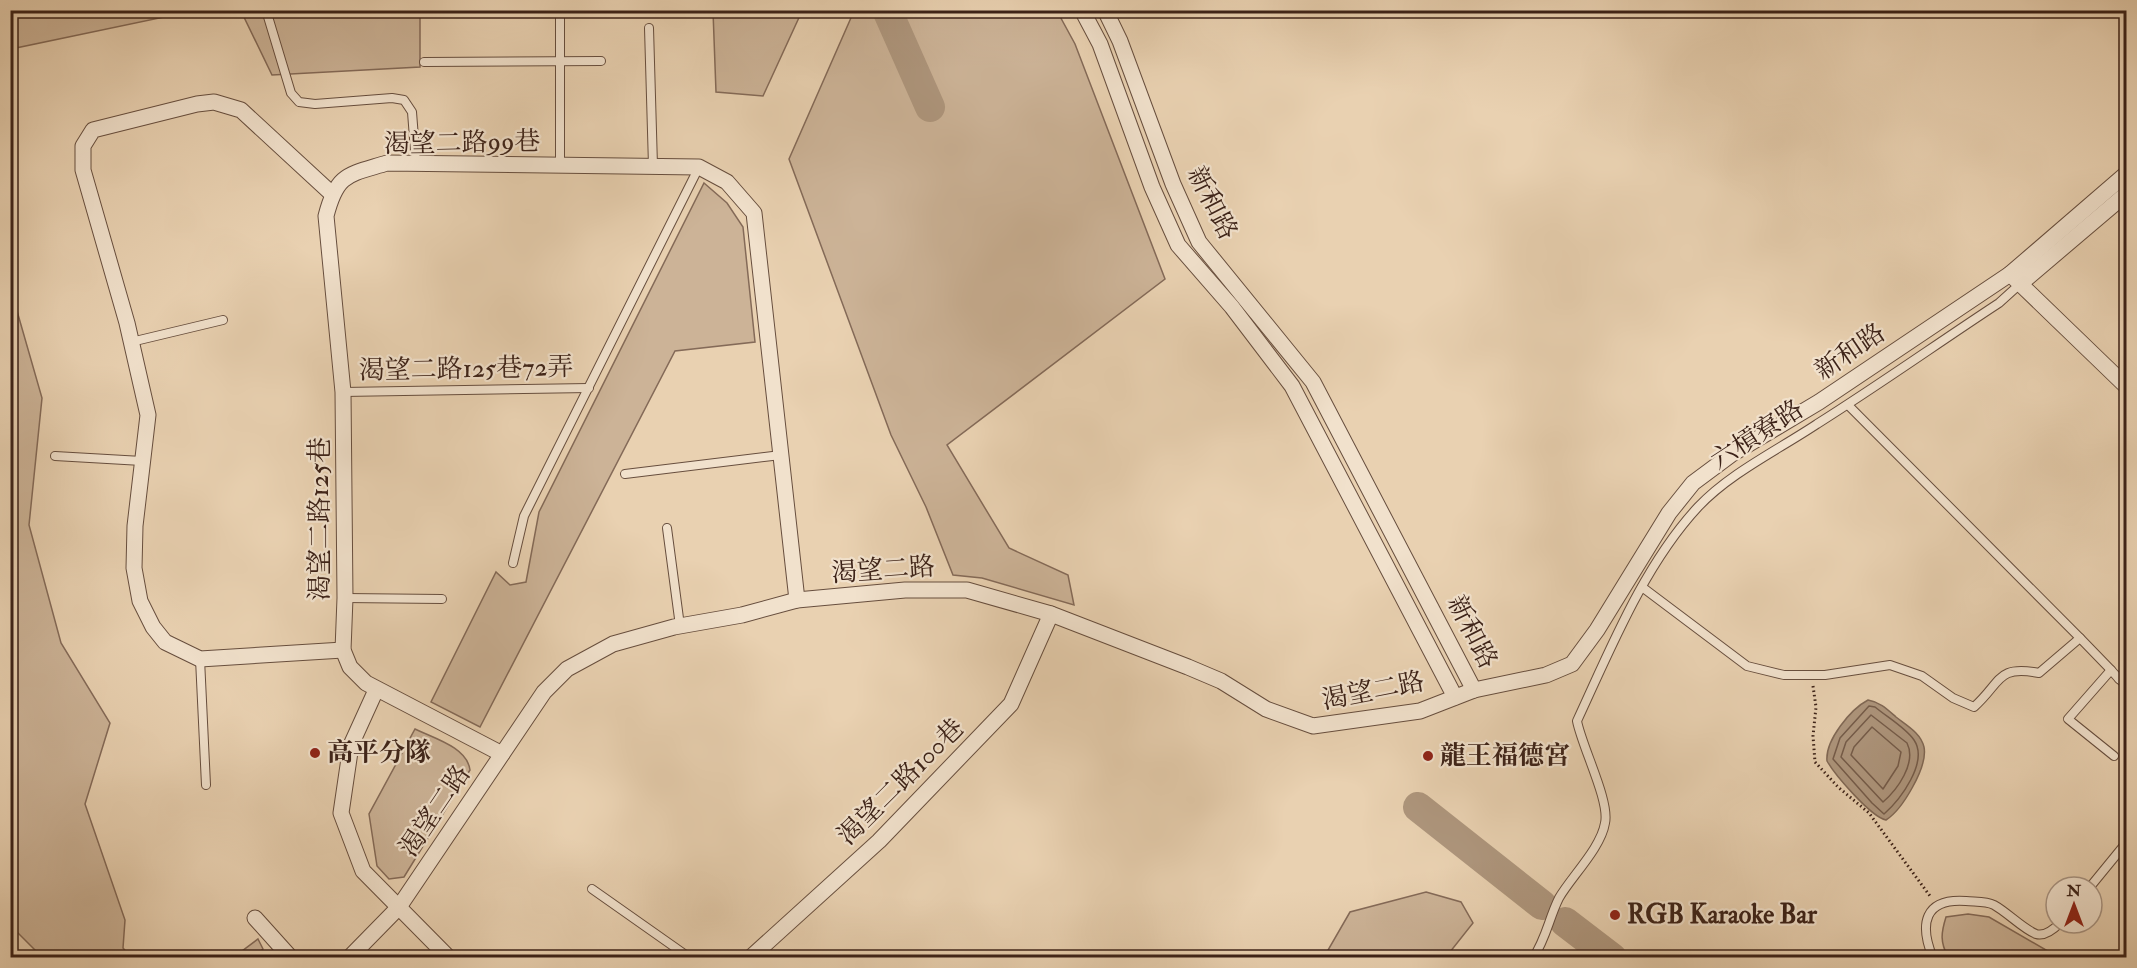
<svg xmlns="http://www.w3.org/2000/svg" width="2137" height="968" viewBox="0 0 2137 968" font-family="'IM FELL Double Pica','Noto Serif TC',serif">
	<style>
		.green { fill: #ccb397; stroke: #846a58; stroke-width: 1.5 }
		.water { fill: #ae967d; stroke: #806855; stroke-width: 1.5 }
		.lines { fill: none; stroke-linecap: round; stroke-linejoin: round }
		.shore { stroke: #755c4a; stroke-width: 1.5 }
		.river { stroke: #ae967d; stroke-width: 30 }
		.service-casing { stroke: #674e3e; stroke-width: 10 }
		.minor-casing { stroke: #674e3e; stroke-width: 17 }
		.path { stroke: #3c2218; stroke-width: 3; stroke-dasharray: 1.5 3; stroke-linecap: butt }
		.service { stroke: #f1e1cc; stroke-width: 8 }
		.minor { stroke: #f1e1cc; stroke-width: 15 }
		.poi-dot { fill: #8f2418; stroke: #f1e1cc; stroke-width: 2 }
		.labels { text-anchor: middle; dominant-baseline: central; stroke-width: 4.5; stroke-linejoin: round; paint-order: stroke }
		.street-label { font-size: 26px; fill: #3c2218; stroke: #f1e1cc }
		.poi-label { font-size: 26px; font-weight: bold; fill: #3c2218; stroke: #f1e1cc; text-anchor: start }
	</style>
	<rect width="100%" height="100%" fill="#e9d1b1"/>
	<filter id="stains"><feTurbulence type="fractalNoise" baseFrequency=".00333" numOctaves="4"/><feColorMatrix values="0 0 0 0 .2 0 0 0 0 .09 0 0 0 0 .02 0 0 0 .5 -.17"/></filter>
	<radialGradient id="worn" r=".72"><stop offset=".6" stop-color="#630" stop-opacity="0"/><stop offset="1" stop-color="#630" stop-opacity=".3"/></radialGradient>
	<g class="green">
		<polygon points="11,10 193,10 193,11 11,49"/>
		<polygon points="241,11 420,11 420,67 272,75"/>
		<polygon points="713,11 802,11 763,96 716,92"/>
		<polygon points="854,11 1057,11 1075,44 1165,279 947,445 1009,548 1068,575 1074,605 982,578 953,575 926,507 891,435 789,159"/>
		<polygon points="704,183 727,203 743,227 755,342 675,351 480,727 431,702 496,572 510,585 526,582 539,512"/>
		<polygon points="11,290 42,398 29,525 61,643 110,723 85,804 125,920 123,948 131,957 42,957 11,926"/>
		<path d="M415 729C433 738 467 747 470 770L404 877 389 879 377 866 369 814Z"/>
		<polygon points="1426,892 1461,902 1473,923 1446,957 1324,957 1350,912"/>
		<path d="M1968 914 1989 917 2053 954 2054 957H1948C1940 942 1941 933 1946 917Z"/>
		<polygon points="258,939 263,949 252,957 234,957"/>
	</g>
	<path class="water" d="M1868 700C1880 702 1887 709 1896 717 1906 725 1921 733 1924 747 1928 767 1902 810 1886 820 1871 817 1835 775 1827 761 1825 740 1851 709 1868 700Z"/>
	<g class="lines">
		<g class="shore">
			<path d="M1869 706 1875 707C1887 717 1906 728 1914 740 1929 762 1900 800 1884 814L1872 803 1833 759 1840 738Z"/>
			<path d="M1871 715 1907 743C1917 763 1897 790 1883 802L1841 757 1846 742Z"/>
			<polygon points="1872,727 1901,752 1898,766 1883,789 1851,755 1854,747"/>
		</g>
		<g class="river">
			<polyline points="887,10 930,107"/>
			<polyline points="1418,807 1542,905"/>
			<polyline points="1565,922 1612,958"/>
		</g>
		<g class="service-casing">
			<g id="service">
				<polyline points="266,10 291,93 299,102 315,104 392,98 404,100 412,112 416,164"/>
				<polyline points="560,14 560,166"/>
				<polyline points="649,28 653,166"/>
				<polyline points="424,62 601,61"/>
				<polyline points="131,342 223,320"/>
				<polyline points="343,392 589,388"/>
				<polyline points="1848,405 2080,638"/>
				<polyline points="55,456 142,461"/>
				<polyline points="625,474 781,455"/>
				<polyline points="667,528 680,626"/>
				<polyline points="513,563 524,516 699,167"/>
				<path d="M1642 587 1747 666 1784 675H1825L1890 665 1922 676 1953 698 1974 707C2002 682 1996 665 2039 673L2080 638 2111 670"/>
				<polyline points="345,598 442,599"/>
				<polyline points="200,659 206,785"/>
				<polyline points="2126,670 2119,679 2126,685"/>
				<polyline points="2114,756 2068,719 2111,670 2119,679"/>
				<polyline points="2090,887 2126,843"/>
				<polyline points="592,889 690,958"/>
				<path d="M1533 958C1546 939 1549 918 1559 898 1571 877 1601 848 1605 823 1610 801 1582 747 1577 721 1610 650 1644 565 1698 507 1730 473 1778 450 1817 424 1879 385 1938 343 1999 303L2020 284"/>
				<path d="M1933 958C1919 924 1924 898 1966 901 1975 902 1986 901 1994 905 2007 912 2023 929 2036 934 2045 937 2054 929 2060 923"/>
			</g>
		</g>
		<g class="minor-casing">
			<g id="minor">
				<polyline points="1082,10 1100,44 1152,187 1178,245 1232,307 1292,386 1455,697"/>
				<polyline points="1105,10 1120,41 1173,184 1199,242 1313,382 1474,690"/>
				<polyline points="332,194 241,110 214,102 197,104 93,130 83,146 83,170 127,323 148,415 135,526 134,568 140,601 153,627 165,642 200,659 343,650"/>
				<polyline points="2010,274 2126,386"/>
				<polyline points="2020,284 2126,194"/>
				<polyline points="376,690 351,745 341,813 363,871 449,958"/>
				<path d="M502 754 366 683 350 667 343 650 345 598 343 392 326 216C337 173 348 175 387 163L699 167 727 182 754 213 797 600"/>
				<polyline points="255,918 291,958"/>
				<polyline points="349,958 399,907 544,692 567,669 613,644 674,627 742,615 797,600 905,590 967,590 1051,614 1188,667 1221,681 1266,709 1313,726 1420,711 1474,690 1546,675 1572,664 1597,630 1669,513 1693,483 1732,454 1819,402 2010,274 2126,174"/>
				<polyline points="750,958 879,841 1011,704 1051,614"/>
			</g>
		</g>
		<polyline class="path" points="1813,686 1816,707 1813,736 1815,762 1838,787 1869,813 1930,896"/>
		<use href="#service" class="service"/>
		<use href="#minor" class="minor"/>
	</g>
	<g class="poi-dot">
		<circle cx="315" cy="753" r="6"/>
		<circle cx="1428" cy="756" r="6"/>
		<circle cx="1615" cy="915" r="6"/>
	</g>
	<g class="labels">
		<g class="street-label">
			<text transform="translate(462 143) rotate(-1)">渴望二路99巷</text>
			<text transform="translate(1212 203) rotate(63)">新和路</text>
			<text transform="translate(1850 352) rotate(-34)">新和路</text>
			<text transform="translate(466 369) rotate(-1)">渴望二路125巷72弄</text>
			<text transform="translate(1757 435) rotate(-33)">六槓寮路</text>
			<text transform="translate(320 519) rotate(-90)">渴望二路125巷</text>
			<text transform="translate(883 570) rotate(-4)">渴望二路</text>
			<text transform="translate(1472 632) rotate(63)">新和路</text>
			<text transform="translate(1373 691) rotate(-11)">渴望二路</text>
			<text transform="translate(901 782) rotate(-45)">渴望二路100巷</text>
			<text transform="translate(435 811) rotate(-56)">渴望二路</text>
		</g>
		<g class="poi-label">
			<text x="327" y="753">高平分隊</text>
			<text x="1440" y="756">龍王福德宮</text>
			<text x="1627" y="915">RGB Karaoke Bar</text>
		</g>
	</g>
	<rect width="2137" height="968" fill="none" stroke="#e9d1b1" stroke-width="36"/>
	<rect x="12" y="12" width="2113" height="944" fill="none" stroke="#3c2218" stroke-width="3"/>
	<rect x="18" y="18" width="2101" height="932" fill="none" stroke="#3c2218" stroke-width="1.5"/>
	<g transform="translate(2074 905)"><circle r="28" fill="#f1e1cc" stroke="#a99584" stroke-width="1.5"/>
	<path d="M0-4.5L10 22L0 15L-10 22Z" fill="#8f2418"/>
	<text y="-9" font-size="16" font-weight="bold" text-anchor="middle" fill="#3c2218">N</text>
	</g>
	<rect width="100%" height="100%" filter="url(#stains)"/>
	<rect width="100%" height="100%" fill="url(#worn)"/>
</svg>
